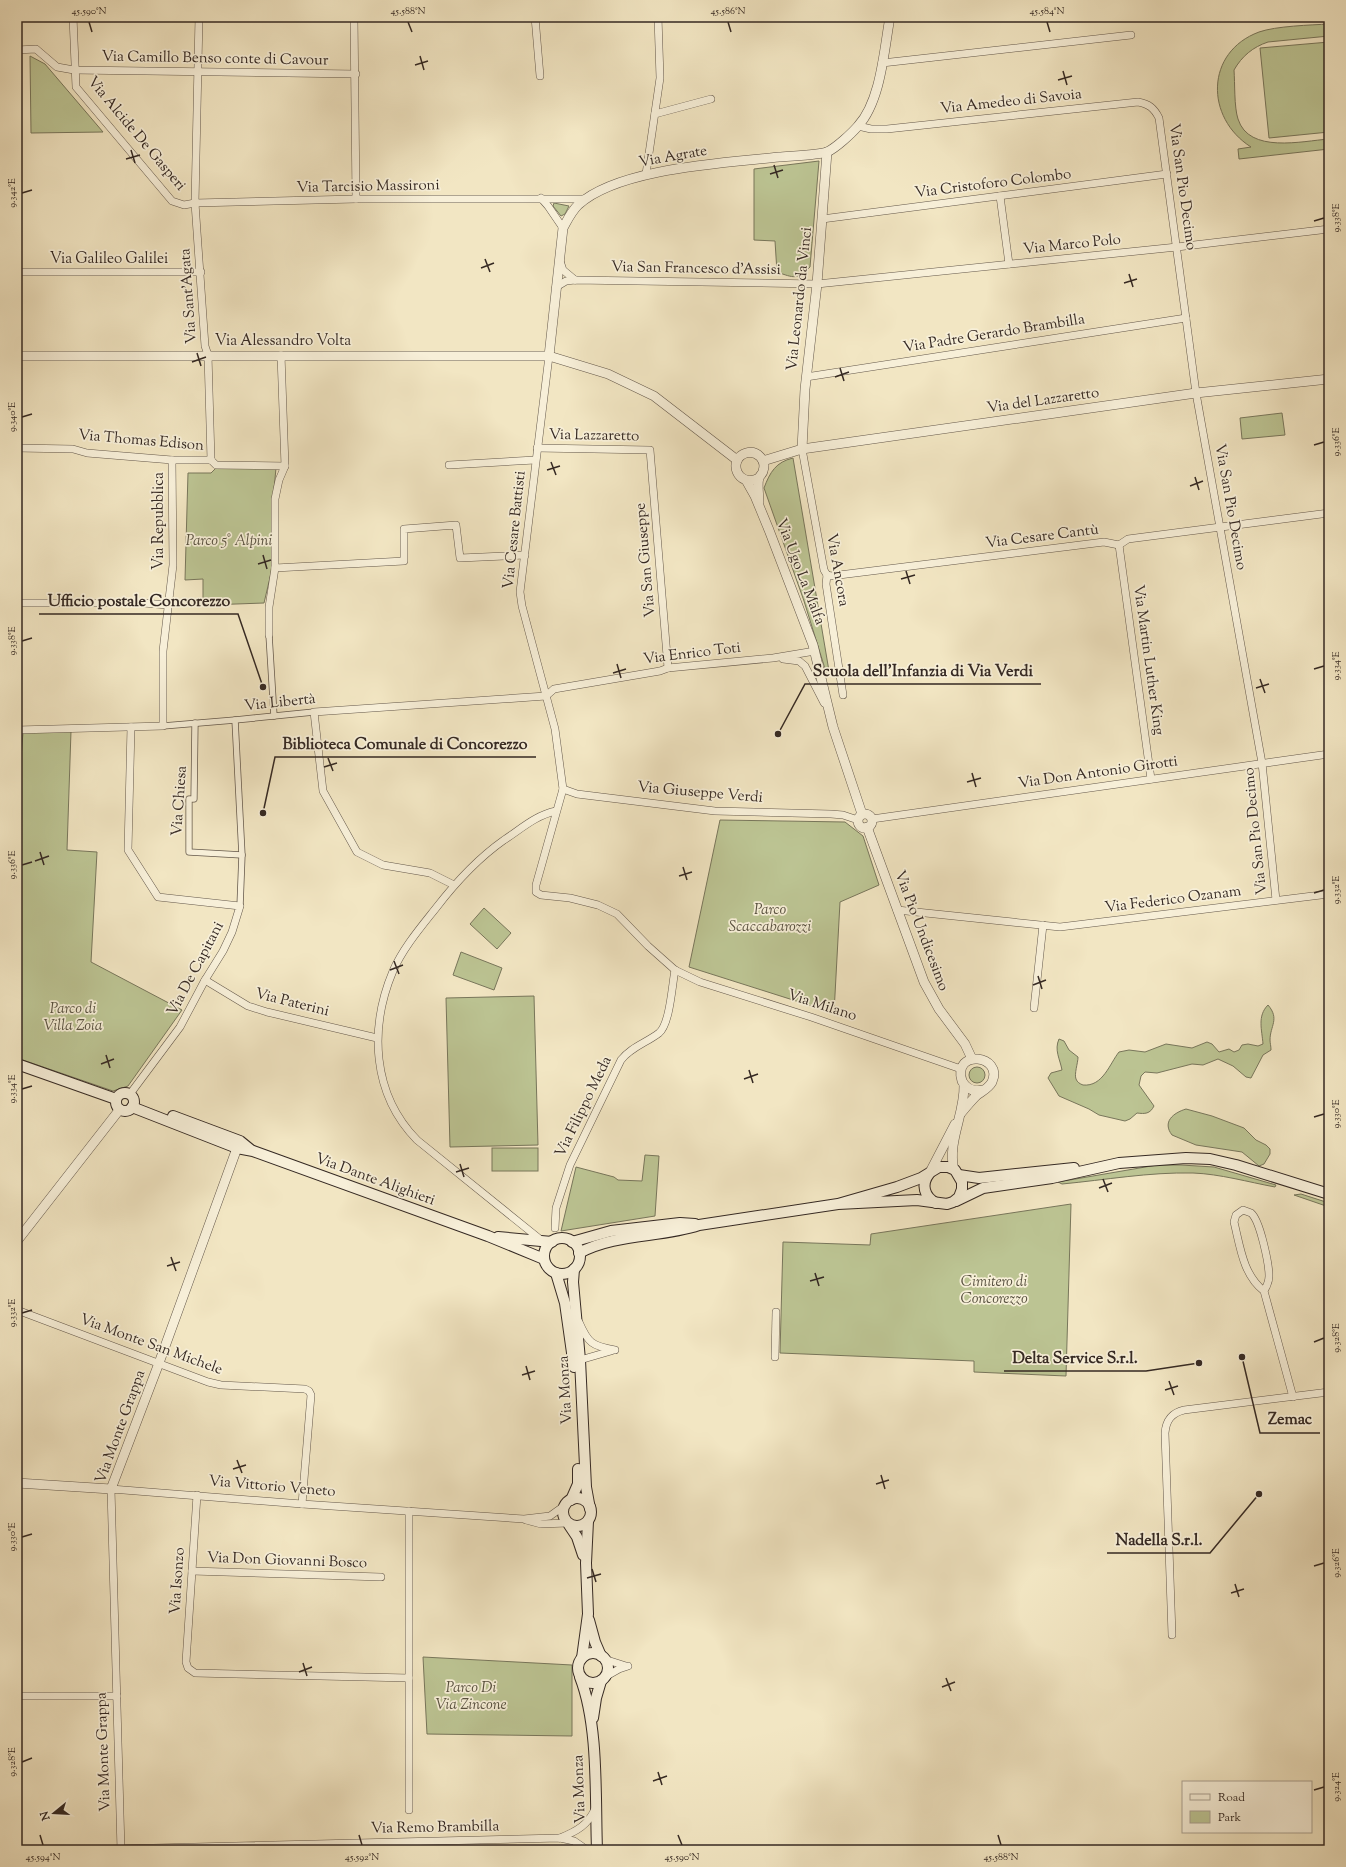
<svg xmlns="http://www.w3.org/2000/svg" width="1346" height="1867" viewBox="0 0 1346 1867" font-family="'Sorts Mill Goudy',serif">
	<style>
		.green { fill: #bcc493; stroke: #78765b }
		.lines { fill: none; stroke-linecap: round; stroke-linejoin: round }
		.pedestrian-casing { stroke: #64584b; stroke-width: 7 }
		.minor-casing { stroke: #64584b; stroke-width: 8 }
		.tertiary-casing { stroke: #64584b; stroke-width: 10 }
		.secondary-casing { stroke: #352923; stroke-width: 12 }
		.pedestrian { stroke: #f7efd8; stroke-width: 5.5 }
		.minor { stroke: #f7efd8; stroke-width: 7 }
		.tertiary { stroke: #f7efd8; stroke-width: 9 }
		.secondary { stroke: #f7efd8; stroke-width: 10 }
		.ticks { fill: none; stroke: #352923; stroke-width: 1.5 }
		.labels { text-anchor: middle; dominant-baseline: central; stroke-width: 3.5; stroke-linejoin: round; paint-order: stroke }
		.street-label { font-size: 15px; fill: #352923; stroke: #f7efd8 }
		.park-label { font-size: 15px; font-style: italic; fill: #57503f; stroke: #f7efd8 }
		.leader { fill: none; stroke: #352923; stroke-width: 1.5 }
		.callout-dot { fill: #352923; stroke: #f7efd8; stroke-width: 1.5 }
		.callout-label { font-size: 16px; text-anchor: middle; font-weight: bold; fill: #352923; stroke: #f7efd8; stroke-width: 3.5; stroke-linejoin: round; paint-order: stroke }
		.neatline { fill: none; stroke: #352923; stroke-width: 1.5 }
		.ticks-label { font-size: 10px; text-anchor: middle; fill: #352923 }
	</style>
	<rect width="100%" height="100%" fill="#f2e6c3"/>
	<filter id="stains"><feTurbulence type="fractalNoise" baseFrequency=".005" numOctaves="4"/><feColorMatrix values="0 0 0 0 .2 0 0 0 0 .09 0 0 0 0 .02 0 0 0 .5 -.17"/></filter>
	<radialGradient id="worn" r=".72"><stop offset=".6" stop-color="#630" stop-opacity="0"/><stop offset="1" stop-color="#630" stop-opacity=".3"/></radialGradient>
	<g class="green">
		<path d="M1329 24V36L1268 42C1253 47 1242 56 1234 70 1235 83 1234 107 1238 119 1249 154 1302 141 1329 139V149L1239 159 1238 149 1251 147C1205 118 1205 52 1259 32 1276 26 1311 25 1329 24Z"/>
		<polygon points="1329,42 1329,132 1269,138 1260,48"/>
		<polygon points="30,56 45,64 103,132 31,133"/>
		<path d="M819 161 810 267C797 280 794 278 777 272L775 241 754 240V169Z"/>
		<polygon points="554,203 569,206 565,214 561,216 553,206"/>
		<polygon points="1282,413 1285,435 1242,439 1240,418"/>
		<path d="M793 458 829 671 826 672 804 601 764 488C770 472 776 462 793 458Z"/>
		<polygon points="217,467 276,468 273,500 272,569 264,603 208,605 207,602 203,602 203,579 185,580 188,473 211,473"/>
		<polygon points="71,731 67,850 97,852 91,962 182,1010 128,1086 113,1091 17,1058 17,810 23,732"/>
		<polygon points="720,820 845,822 863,836 879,885 840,902 834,1013 689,967"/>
		<polygon points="484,908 511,933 497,949 470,924"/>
		<polygon points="461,952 502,968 494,990 453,975"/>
		<polygon points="534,996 538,1145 450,1147 446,998"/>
		<path d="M1268 1005C1280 1019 1270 1026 1270 1040 1270 1043 1271 1046 1271 1050L1263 1055 1251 1078 1246 1077 1233 1066 1218 1059 1203 1065 1192 1064 1157 1073 1145 1072 1141 1076 1139 1085 1154 1106C1150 1114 1145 1114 1137 1113L1130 1119 1125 1121 1099 1115 1089 1109 1059 1096 1048 1078 1051 1073 1062 1070C1060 1059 1054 1050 1059 1039L1064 1041 1069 1050 1078 1057C1078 1063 1074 1074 1076 1079 1077 1082 1080 1084 1083 1085 1103 1087 1110 1063 1119 1052L1129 1050 1145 1052 1166 1044 1192 1048 1207 1042 1212 1044 1219 1052 1229 1049 1234 1052 1239 1050 1242 1045 1248 1044 1258 1046 1263 1044C1262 1030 1257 1016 1268 1005Z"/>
		<circle cx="977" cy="1075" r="8"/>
		<path d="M1186 1109 1212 1116 1244 1128 1256 1140 1266 1145 1270 1149V1154L1264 1164 1259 1166 1242 1152 1196 1145 1172 1135C1162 1122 1173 1113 1186 1109Z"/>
		<rect x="492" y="1148" width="46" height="23"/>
		<polygon points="645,1155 659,1156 655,1216 561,1231 576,1167 614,1177 618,1180 642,1181"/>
		<path d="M1157 1165H1181L1214 1167 1276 1185 1275 1187C1248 1182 1220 1174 1193 1173 1149 1172 1105 1180 1062 1184L1058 1182Z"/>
		<polygon points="1301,1194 1329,1203 1329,1207 1294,1195"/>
		<polygon points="1071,1204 1066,1376 974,1372 974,1361 780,1353 783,1242 870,1245 871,1234"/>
		<polygon points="423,1657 572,1665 572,1736 427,1734"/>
	</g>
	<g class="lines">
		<g class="pedestrian-casing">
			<g id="pedestrian">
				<polyline points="269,635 274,716"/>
				<polyline points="235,720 242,855 240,906"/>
				<polyline points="195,723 194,799 189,799 189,852 242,855"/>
				<polyline points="163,726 235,720 314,712"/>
			</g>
		</g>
		<g class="minor-casing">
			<g id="minor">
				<polyline points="73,17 76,87 172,201 184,205 195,203 356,199 586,199"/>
				<polyline points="199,17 195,203 205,346 208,355 211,460"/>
				<polyline points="354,17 356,199"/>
				<polyline points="535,17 540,76"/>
				<polyline points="17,50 36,49 57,67 74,70 356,74"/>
				<polyline points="882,63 1131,35"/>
				<polyline points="655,114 711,99"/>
				<path d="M858 126 871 129H887L1138 102C1149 104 1154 108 1159 118L1196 393 1262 763 1276 900"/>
				<polyline points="646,174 660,78 658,17"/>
				<polyline points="1000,196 1009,264"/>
				<polyline points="541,198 548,206 563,228"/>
				<polyline points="822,219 1167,174"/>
				<polyline points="560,261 563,270 575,280"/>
				<polyline points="17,272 201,272"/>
				<polyline points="556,287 566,281 575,280 817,284 1177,247 1329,229"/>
				<polyline points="549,356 520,592 522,606 555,729 563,789 536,885 536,892 541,895 570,898 598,905 617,914 648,946 675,970 700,982 811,1017 961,1069"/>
				<polyline points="806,377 1186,318"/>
				<polyline points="17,448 73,449 87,453 172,460 211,460"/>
				<polyline points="537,448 650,450 668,668"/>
				<polyline points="802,449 824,570 827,575 826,584 843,695"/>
				<polyline points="211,460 216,465 285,466"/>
				<polyline points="449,465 535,460"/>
				<polyline points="1119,545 1151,779"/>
				<polyline points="1119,545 1128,539 1329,513"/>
				<polyline points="275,568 404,561 404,529 456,525 460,558 525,555"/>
				<polyline points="827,575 831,576 1104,542 1119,545"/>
				<polyline points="17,603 143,603 168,605"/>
				<polyline points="269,635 269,607 275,568 275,499 279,480 285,466 281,355"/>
				<polyline points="783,659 799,661 805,666 824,703"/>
				<polyline points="546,696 554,689 660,671 668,668 773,658 815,651"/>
				<polyline points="17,730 163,726 163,651 173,565 172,460"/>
				<polyline points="563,789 577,794 715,811 831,814 843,815 858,820"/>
				<polyline points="872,819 1329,754"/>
				<polyline points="454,885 430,873 383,865 357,852 323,791 314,712 546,696"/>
				<polyline points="897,910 1060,927 1329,894"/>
				<polyline points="205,980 248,1006 267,1012 377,1038"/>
				<polyline points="1034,1008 1043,925"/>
				<polyline points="130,1094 180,1027 205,980 223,951 232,932 240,906 158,897 128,850 131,727"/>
				<path d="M555 1228 556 1208 570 1165 621 1060C631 1047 646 1043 659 1033 670 1024 672 985 675 970"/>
				<path d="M541 1240 417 1140C372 1094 369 1028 393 971 403 948 421 927 436 908 456 882 477 859 504 840 521 829 536 815 556 811"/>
				<path d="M1264 1291C1267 1286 1269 1282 1269 1276 1269 1264 1260 1220 1251 1213L1243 1210 1236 1215 1234 1222C1240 1246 1243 1275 1264 1291L1293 1397"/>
				<polyline points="17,1310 208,1382 221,1385 305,1389 309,1391 311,1395 302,1504"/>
				<path d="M579 1322C588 1343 592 1346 615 1350"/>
				<polyline points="775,1357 776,1312"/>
				<polyline points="580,1360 611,1351"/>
				<polyline points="197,1495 186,1662 188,1668 195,1673 409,1678"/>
				<polyline points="526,1520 541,1524 567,1523"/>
				<polyline points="192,1571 381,1577"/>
				<path d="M1172 1635 1165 1433C1166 1421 1171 1413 1184 1410L1329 1392"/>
				<polyline points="604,1659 626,1666"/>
				<polyline points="605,1677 619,1669 628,1666"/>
				<polyline points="17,1696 117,1696"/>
				<polyline points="409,1810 409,1511"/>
				<path d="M560 1838C577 1831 588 1825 595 1809"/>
				<polyline points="71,1850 560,1838 574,1841 587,1850"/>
				<polyline points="121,1850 111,1489 302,1504 524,1519 550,1516 564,1506"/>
			</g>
		</g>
		<g class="tertiary-casing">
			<g id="tertiary">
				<polyline points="17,356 549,356 608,374 654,396 737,460"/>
				<path d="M549 356 563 228C568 219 571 212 578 205 618 168 725 163 779 157 790 156 819 155 827 152 836 148 852 133 858 126 881 101 884 50 890 17"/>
				<polyline points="802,449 805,389 817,284 827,152"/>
				<polyline points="763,461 802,449 1196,393 1329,379"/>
				<path d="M759 478C737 489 727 459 746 453 757 450 767 460 763 471 763 474 759 476 759 478 757 483 759 497 759 503"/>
				<polyline points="746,480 755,496 769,530 813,645 833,727 862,814"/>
				<circle cx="865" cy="821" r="7"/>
				<polyline points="867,827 924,982 939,1009 965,1044 972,1059"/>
				<path d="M961 1113C966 1107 971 1101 976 1096 981 1092 989 1088 992 1082 1004 1055 952 1048 962 1081 967 1090 974 1092 983 1090"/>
				<path d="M954 1170C947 1141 965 1114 964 1085"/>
				<polyline points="929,1174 955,1124"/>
				<polyline points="17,1241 120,1109"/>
				<polyline points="17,1483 111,1489 159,1363 237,1148"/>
			</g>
		</g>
		<g class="secondary-casing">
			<g id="secondary">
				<polyline points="17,1064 116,1099"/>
				<circle cx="125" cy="1102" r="9"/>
				<polyline points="132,1107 237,1148 253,1151 488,1236 544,1259"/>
				<polyline points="173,1116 240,1141 251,1150"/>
				<path d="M929 1174C921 1184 924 1197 936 1203"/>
				<polyline points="959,1175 979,1178 1074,1168"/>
				<polyline points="956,1201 983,1188 1052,1178 1119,1163 1186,1158 1210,1159 1236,1165 1329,1194"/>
				<polyline points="498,1237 552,1242"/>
				<circle cx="562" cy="1256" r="18"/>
				<polyline points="572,1242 611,1231 680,1223 695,1224"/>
				<path d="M579 1253C616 1233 660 1238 699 1225L838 1204 917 1200 947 1204 953 1202 959 1197 962 1189V1182L955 1170 948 1167H939L921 1178 897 1187 838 1204"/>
				<polyline points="574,1269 573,1282 580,1360 586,1487 590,1509"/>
				<polyline points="556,1273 565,1303 574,1367"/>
				<circle cx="577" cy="1512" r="14"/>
				<polyline points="571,1500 578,1484 578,1469"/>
				<polyline points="569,1525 577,1537 583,1555"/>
				<polyline points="589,1620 595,1642 601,1656"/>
				<circle cx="593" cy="1668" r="15"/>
				<polyline points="582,1658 588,1614 586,1563 588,1521"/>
				<path d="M580 1677C599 1726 595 1797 597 1850"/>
				<polyline points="593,1718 596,1698 601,1681"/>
			</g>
		</g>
		<use href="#pedestrian" class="pedestrian"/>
		<use href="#minor" class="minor"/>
		<use href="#tertiary" class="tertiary"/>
		<use href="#secondary" class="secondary"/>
	</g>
	<path class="ticks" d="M89 22 92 32M408 22 412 32M728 22 731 32M1047 22 1050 32M420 56 424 70M415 65 428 61M1063 71 1067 85M1058 80 1072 76M131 150 135 163M126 159 140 155M774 165 778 178M770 174 783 170M22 193 32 190M1314 221 1324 218M485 259 490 272M481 268 494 263M1129 274 1133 287M1124 283 1137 279M197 353 201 366M192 362 206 357M840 368 844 381M835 377 849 372M22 417 32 414M1314 445 1324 442M551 462 556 475M547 470 560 466M1195 477 1199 490M1190 486 1203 481M263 555 267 569M258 564 271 560M906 571 910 584M901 579 915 575M22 641 32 638M617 664 621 678M1314 669 1324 666M613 673 626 669M1260 679 1265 693M1256 688 1269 684M328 758 333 771M324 767 337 763M972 773 976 787M967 782 981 778M40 852 44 865M35 861 49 856M22 865 32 862M683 867 687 880M679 876 692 872M1314 893 1324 890M394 961 399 974M390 970 403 965M1038 976 1042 989M1033 985 1046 980M106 1055 110 1068M101 1064 114 1059M749 1070 753 1083M744 1079 758 1074M22 1089 32 1086M1314 1117 1324 1114M460 1164 464 1177M456 1172 469 1168M1103 1179 1108 1192M1099 1188 1112 1183M171 1257 176 1271M167 1266 180 1262M815 1273 819 1286M810 1281 824 1277M22 1313 32 1310M1314 1342 1324 1338M526 1366 530 1380M522 1375 535 1371M1169 1381 1174 1395M1165 1390 1178 1386M237 1460 242 1473M233 1469 246 1465M881 1475 885 1489M876 1484 889 1480M22 1537 32 1534M1314 1566 1324 1563M592 1569 596 1582M587 1578 601 1574M1235 1584 1239 1597M1231 1593 1244 1589M303 1663 307 1676M299 1672 312 1667M946 1678 951 1691M942 1687 955 1682M22 1762 32 1758M658 1772 662 1785M653 1781 667 1776M1314 1790 1324 1787M40 1835 43 1845M359 1835 362 1845M678 1835 682 1845M998 1835 1001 1845"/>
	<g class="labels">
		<g class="street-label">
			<text transform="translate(215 59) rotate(1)">Via Camillo Benso conte di Cavour</text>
			<text transform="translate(1011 102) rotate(-6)">Via Amedeo di Savoia</text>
			<text transform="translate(136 134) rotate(50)">Via Alcide De Gasperi</text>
			<text transform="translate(673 157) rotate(-10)">Via Agrate</text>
			<text transform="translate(993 184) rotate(-7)">Via Cristoforo Colombo</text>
			<text transform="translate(368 187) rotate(-1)">Via Tarcisio Massironi</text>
			<text transform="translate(1182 187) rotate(82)">Via San Pio Decimo</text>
			<text transform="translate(1072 245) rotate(-6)">Via Marco Polo</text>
			<text x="109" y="259">Via Galileo Galilei</text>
			<text transform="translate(696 269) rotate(1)">Via San Francesco d'Assisi</text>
			<text transform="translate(189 296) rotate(-94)">Via Sant'Agata</text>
			<text transform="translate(800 299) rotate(-84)">Via Leonardo da Vinci</text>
			<text transform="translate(994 334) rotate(-9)">Via Padre Gerardo Brambilla</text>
			<text x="283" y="341">Via Alessandro Volta</text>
			<text transform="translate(1043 401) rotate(-8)">Via del Lazzaretto</text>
			<text transform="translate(594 436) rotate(1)">Via Lazzaretto</text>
			<text transform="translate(141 441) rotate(5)">Via Thomas Edison</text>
			<text transform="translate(1230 507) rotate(80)">Via San Pio Decimo</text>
			<text transform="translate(159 521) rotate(-90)">Via Repubblica</text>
			<text transform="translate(515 530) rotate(-84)">Via Cesare Battisti</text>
			<text transform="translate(1042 537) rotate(-7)">Via Cesare Cantù</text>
			<text transform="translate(646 560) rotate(-95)">Via San Giuseppe</text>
			<text transform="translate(837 570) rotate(80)">Via Ancora</text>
			<text transform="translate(800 572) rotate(69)">Via Ugo La Malfa</text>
			<text transform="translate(692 654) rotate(-7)">Via Enrico Toti</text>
			<text transform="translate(1148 660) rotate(82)">Via Martin Luther King</text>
			<text transform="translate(280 703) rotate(-6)">Via Libertà</text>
			<text transform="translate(1098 773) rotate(-8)">Via Don Antonio Girotti</text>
			<text transform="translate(700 793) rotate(5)">Via Giuseppe Verdi</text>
			<text transform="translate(180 801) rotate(-86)">Via Chiesa</text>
			<text transform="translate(1256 831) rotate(-96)">Via San Pio Decimo</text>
			<text transform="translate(1173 900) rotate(-7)">Via Federico Ozanam</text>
			<text transform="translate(921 931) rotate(69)">Via Pio Undicesimo</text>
			<text transform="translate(196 969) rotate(-62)">Via De Capitani</text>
			<text transform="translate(292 1003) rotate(14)">Via Paterini</text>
			<text transform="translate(822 1006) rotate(18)">Via Milano</text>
			<text transform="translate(584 1107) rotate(-64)">Via Filippo Meda</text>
			<text transform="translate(375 1180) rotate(20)">Via Dante Alighieri</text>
			<text transform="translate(151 1345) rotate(20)">Via Monte San Michele</text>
			<text transform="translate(566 1390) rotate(-93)">Via Monza</text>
			<text transform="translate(121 1427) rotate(-70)">Via Monte Grappa</text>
			<text transform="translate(272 1487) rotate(5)">Via Vittorio Veneto</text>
			<text transform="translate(287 1561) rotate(2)">Via Don Giovanni Bosco</text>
			<text transform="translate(178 1581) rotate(-86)">Via Isonzo</text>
			<text transform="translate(104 1752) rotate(-92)">Via Monte Grappa</text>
			<text transform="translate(580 1789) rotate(-92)">Via Monza</text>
			<text transform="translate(435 1828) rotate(-1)">Via Remo Brambilla</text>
		</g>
		<g class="park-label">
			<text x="229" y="541">Parco 5° Alpini</text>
			<text x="770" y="910">Parco<tspan x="770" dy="17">Scaccabarozzi</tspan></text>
			<text x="73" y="1009">Parco di<tspan x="73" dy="17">Villa Zoia</tspan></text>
			<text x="994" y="1282">Cimitero di<tspan x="994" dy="17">Concorezzo</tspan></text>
			<text x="471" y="1688">Parco Di<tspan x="471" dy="17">Via Zincone</tspan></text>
		</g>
	</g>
	<path class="leader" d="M263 687L238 614H39M778 734L805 684H1041M263 813L275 757H536M1199 1363L1146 1371H1004M1242 1357L1260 1433H1320M1259 1494L1210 1553H1107"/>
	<g class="callout-dot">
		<circle cx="263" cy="687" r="4"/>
		<circle cx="778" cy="734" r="4"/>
		<circle cx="263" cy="813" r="4"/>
		<circle cx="1199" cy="1363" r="4"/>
		<circle cx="1242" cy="1357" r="4"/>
		<circle cx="1259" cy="1494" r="4"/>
	</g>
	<g class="callout-label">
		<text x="139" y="606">Ufficio postale Concorezzo</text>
		<text x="923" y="676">Scuola dell'Infanzia di Via Verdi</text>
		<text x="405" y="749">Biblioteca Comunale di Concorezzo</text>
		<text x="1075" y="1363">Delta Service S.r.l.</text>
		<text x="1290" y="1424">Zemac</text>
		<text x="1159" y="1545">Nadella S.r.l.</text>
	</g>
	<rect width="1346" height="1867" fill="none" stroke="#f2e6c3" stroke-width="44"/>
	<rect x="1182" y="1781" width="130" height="52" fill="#f7efd8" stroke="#a9a090"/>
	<rect x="1190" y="1794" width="20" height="6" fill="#f7efd8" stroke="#a9a090"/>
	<text x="1218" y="1801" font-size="12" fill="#352923">Road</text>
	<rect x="1190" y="1811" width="20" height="12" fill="#bcc493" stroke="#a9a090"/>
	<text x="1218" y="1821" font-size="12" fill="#352923">Park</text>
	<g transform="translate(54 1813) rotate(252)" stroke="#f7efd8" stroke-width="3" paint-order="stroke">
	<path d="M0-3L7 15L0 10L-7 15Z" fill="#352923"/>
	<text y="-6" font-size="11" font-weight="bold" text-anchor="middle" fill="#352923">N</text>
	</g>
	<rect x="22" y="22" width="1302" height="1823" class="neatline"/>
	<g class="ticks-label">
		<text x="89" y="14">45.590°N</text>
		<text x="408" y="14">45.588°N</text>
		<text x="728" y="14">45.586°N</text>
		<text x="1047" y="14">45.584°N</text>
		<text transform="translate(11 193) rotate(-90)" y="4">9.342°E</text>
		<text transform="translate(1335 218) rotate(-90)" y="4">9.338°E</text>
		<text transform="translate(11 417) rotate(-90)" y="4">9.340°E</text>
		<text transform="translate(1335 442) rotate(-90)" y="4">9.336°E</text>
		<text transform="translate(11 641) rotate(-90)" y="4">9.338°E</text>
		<text transform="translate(1335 666) rotate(-90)" y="4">9.334°E</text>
		<text transform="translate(11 865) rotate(-90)" y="4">9.336°E</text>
		<text transform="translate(1335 890) rotate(-90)" y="4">9.332°E</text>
		<text transform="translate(11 1089) rotate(-90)" y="4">9.334°E</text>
		<text transform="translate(1335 1114) rotate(-90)" y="4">9.330°E</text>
		<text transform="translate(11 1313) rotate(-90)" y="4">9.332°E</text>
		<text transform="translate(1335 1338) rotate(-90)" y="4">9.328°E</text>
		<text transform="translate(11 1537) rotate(-90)" y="4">9.330°E</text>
		<text transform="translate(1335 1563) rotate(-90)" y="4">9.326°E</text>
		<text transform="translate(11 1762) rotate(-90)" y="4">9.328°E</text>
		<text transform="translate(1335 1787) rotate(-90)" y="4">9.324°E</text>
		<text x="43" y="1860">45.594°N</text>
		<text x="362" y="1860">45.592°N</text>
		<text x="682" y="1860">45.590°N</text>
		<text x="1001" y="1860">45.588°N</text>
	</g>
	<rect width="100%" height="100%" filter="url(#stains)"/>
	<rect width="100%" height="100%" fill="url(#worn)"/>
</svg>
